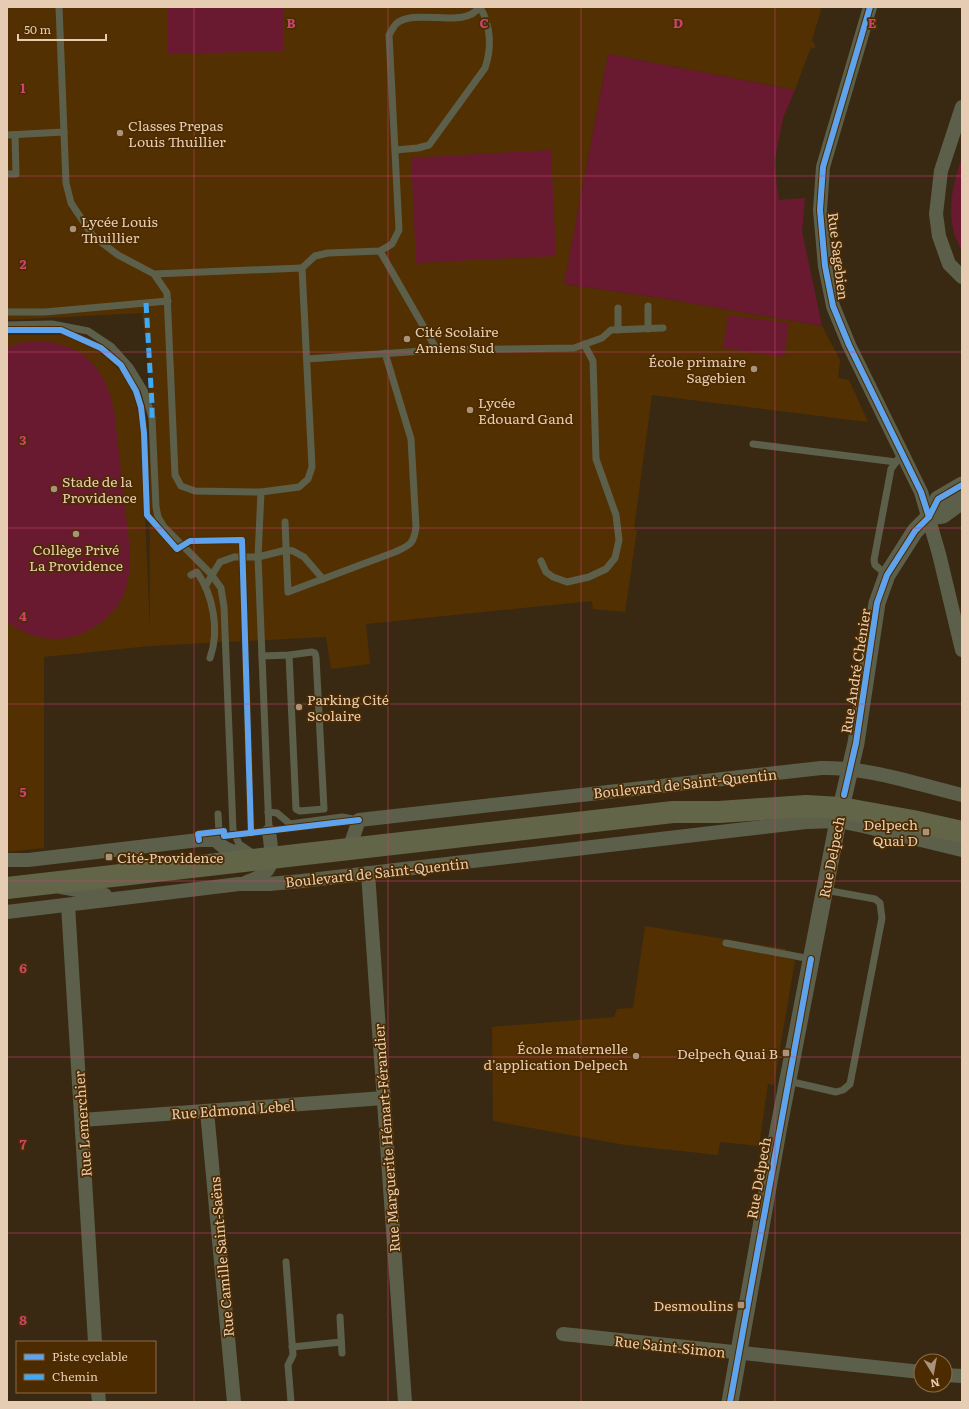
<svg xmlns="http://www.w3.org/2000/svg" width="969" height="1409" viewBox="0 0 969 1409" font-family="Literata,serif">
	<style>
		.built { fill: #523002 }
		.green { fill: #6a1a30 }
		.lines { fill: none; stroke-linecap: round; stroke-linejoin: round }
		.service { stroke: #5c604b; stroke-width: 7 }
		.minor { stroke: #5c604b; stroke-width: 14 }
		.tertiary { stroke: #5c604b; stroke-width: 17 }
		.primary { stroke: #636548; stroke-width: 22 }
		.quiet { stroke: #3fa9f5; stroke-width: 5; stroke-dasharray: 10 5; stroke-linecap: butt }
		.cycleway-casing { stroke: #4c2b00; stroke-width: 8 }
		.cycleway { stroke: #60a3ed; stroke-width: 6 }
		.grid { fill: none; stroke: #cb4571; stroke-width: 1; stroke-opacity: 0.55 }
		.poi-dot { fill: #aa937b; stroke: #4c2b00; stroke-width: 1.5 }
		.labels { text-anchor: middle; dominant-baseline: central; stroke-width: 3.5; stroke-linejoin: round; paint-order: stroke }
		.poi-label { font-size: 14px; fill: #e6ccb3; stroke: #4c2b00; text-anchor: start }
		.street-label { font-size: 14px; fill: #e6ccb3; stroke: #4c2b00 }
		.grid-label { font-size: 13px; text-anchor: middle; font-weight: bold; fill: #cb4571; stroke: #4c2b00; stroke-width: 3.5; stroke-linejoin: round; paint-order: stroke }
	</style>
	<rect width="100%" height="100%" fill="#3a2912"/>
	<g class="built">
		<polygon points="7,7 822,7 812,40 816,47 812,49 811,47 795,90 608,54 564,284 667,299 822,326 840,360 838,378 849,380 868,422 652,395 634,529 637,530 625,612 593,609 592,601 366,624 370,664 331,669 326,637 150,646 44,657 44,848 7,852 7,335 62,335 87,344 107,358 123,374 135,398 141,423 150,631 149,359 142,313 7,320"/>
		<polygon points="645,926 786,949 785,958 795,960 774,1085 768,1084 759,1146 720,1142 718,1155 625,1145 493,1121 492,1027 614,1017 617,1009 633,1008"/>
	</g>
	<g class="green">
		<polygon points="167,7 283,7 284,51 168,54"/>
		<polygon points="608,54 795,90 783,118 774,164 779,200 805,198 802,231 822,326 667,299 564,284"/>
		<polygon points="551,150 556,256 416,263 411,158"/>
		<path d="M962 157V252C959 244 954 236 953 228 948 204 954 180 962 157Z"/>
		<polygon points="728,315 789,323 784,357 723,348"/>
		<path d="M33 341C80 341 105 365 114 410 118 443 121 476 125 509 128 535 134 562 126 588 120 609 101 625 81 634 55 644 29 638 7 622V348L16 344Z"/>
	</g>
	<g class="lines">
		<g class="service">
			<polyline points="59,7 66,183 71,203 93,236 118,255 154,274 167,293 175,475 181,486 195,491 261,492 299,487 308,479 312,467 302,268 154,274"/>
			<polyline points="7,135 64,132"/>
			<path d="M395 150 418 148 429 145 485 68C492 48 491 26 480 7"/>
			<polyline points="7,174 16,174 15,135"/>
			<polyline points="380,251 437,350"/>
			<path d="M302 268 315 256 328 253 380 251 392 244 399 230 389 35C391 32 393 27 396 24 414 7 466 30 479 7"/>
			<polyline points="648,306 648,329"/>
			<polyline points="618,308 618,330"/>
			<polyline points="7,312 45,312 168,301"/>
			<polyline points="7,325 52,324 88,331 112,347 130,367 144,390 152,418 156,507 158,517 164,527 211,574 221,588 224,607 233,830 239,844 251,852"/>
			<polyline points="307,359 437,350 574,348 602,338 611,330 663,328"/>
			<polyline points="753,444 896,462"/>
			<polyline points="261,492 258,557 269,831"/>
			<path d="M285 522 288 592 395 552C410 545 414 544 416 527L411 439 385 353"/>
			<polyline points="541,561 546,572 553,577 567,582 589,577 606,569 615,558 619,540 616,515 596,459 593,361 584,344"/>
			<path d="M191 575 197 572C213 595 220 630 210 658"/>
			<polyline points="887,575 875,565 874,560 891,469 898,459"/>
			<polyline points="206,585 220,562 234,557 258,557 286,550 293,551 304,557 323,579"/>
			<polyline points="262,656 289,655 296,809 300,811 324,809 316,657 315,653 312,652 289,655"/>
			<polyline points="268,812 277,813 290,824 342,817 359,820"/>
			<polyline points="216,840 219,832 218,814"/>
			<polyline points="726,943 811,959"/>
			<polyline points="788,1081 836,1092 843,1090 850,1084 882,918 880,903 875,899 825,890"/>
			<polyline points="286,1262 293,1355 288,1365 291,1402"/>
			<polyline points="340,1317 342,1353"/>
			<polyline points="292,1347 341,1342"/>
		</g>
		<g class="minor">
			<polyline points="870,7 823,167 820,210 825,266 833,306 849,345 921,492 939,554 962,650"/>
			<polyline points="962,107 941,171 936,214 939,236 949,264 962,277"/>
			<path d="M349 849 359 820 821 768C868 767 916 784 962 795"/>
			<path d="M7 860H28L199 840H216C224 851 238 853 251 856"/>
			<polyline points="368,873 405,1402"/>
			<path d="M247 882C278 872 272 858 269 831"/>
			<polyline points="61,887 105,895"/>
			<polyline points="68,905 95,1342"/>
			<polyline points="7,912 239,884 269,884 302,881 806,822 838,821 863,826 962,850"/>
			<polyline points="207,1111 234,1402"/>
			<polyline points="82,1120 384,1098"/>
			<polyline points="563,1334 921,1372"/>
			<polyline points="945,1375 962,1376"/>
			<polyline points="98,1392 99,1402"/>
		</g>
		<g class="tertiary">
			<polyline points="929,517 943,515 962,501"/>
			<polyline points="730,1402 778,1131 838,821 856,743 877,603 887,575 915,531 929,517 938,499 962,485"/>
		</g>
		<polyline class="primary" points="7,888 673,812 719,812 806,806 841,808 913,821 962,832"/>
		<polyline class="quiet" points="146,303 152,404 152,418"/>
		<g class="cycleway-casing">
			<g id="cycleway">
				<polyline points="870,7 823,167 820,210 825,266 833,306 849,345 921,492 929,517"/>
				<polyline points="7,330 61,330 101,348 121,365 136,391 141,407 144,433 147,515 177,549 190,541 242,540 251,833"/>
				<polyline points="844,795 856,743 877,603 887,575 915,531 929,517 938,499 962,485"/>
				<polyline points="199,840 198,834 224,831 224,836 359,820"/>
				<polyline points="730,1402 811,959"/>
			</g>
		</g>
		<use href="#cycleway" class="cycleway"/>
	</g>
	<path class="grid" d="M194 7V1402M388 7V1402M581 7V1402M775 7V1402M7 176H962M7 352H962M7 528H962M7 704H962M7 881H962M7 1057H962M7 1233H962"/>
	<g class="poi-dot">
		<circle cx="120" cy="133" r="4"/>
		<circle cx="73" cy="229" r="4"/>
		<circle cx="407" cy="339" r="4"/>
		<circle cx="754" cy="369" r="4"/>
		<circle cx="470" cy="410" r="4"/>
		<circle cx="54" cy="489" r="4"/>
		<circle cx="76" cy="534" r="4"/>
		<circle cx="299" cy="707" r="4"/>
		<rect x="922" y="828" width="8" height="8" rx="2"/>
		<rect x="105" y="853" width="8" height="8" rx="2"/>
		<rect x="782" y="1049" width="8" height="8" rx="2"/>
		<circle cx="636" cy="1056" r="4"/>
		<rect x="737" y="1301" width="8" height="8" rx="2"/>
	</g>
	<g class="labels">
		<g class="poi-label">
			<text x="128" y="125">Classes Prepas<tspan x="128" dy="16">Louis Thuillier</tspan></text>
			<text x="81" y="221">Lycée Louis<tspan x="81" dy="16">Thuillier</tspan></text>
			<text x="415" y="331">Cité Scolaire<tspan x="415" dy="16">Amiens Sud</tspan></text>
			<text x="746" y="361" text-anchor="end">École primaire<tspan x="746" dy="16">Sagebien</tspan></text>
			<text x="478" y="402">Lycée<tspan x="478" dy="16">Edouard Gand</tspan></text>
			<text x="62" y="481">Stade de la<tspan x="62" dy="16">Providence</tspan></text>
			<text x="76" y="549" text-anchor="middle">Collège Privé<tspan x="76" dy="16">La Providence</tspan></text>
			<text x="307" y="699">Parking Cité<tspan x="307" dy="16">Scolaire</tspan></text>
			<text x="918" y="824" text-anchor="end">Delpech<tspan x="918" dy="16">Quai D</tspan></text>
			<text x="117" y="857">Cité-Providence</text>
			<text x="628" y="1048" text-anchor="end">École maternelle<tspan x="628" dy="16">d'application Delpech</tspan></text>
			<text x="778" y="1053" text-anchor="end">Delpech Quai B</text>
			<text x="733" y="1305" text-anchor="end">Desmoulins</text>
		</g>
		<g class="street-label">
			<text transform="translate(839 256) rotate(83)">Rue Sagebien</text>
			<text transform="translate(855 671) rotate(-81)">Rue André Chénier</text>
			<text transform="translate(685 783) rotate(-6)">Boulevard de Saint-Quentin</text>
			<text transform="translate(831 857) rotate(-79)">Rue Delpech</text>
			<text transform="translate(377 872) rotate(-6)">Boulevard de Saint-Quentin</text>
			<text transform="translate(233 1109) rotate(-4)">Rue Edmond Lebel</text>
			<text transform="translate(82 1124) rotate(-94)">Rue Lemerchier</text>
			<text transform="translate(386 1138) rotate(-94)">Rue Marguerite Hémart-Férandier</text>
			<text transform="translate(758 1178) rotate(-80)">Rue Delpech</text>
			<text transform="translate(221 1257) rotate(-95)">Rue Camille Saint-Saëns</text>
			<text transform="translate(670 1346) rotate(6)">Rue Saint-Simon</text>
		</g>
	</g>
	<g class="grid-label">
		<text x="291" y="28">B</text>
		<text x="484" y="28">C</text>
		<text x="678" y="28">D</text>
		<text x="872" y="28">E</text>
		<text x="23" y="93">1</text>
		<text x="23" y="269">2</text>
		<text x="23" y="445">3</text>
		<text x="23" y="621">4</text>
		<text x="23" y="797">5</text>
		<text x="23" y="973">6</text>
		<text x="23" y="1149">7</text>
		<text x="23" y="1325">8</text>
	</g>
	<rect width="969" height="1409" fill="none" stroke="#e6ccb3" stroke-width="16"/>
	<rect x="16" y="1341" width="140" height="52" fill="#4c2b00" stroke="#8a6b48"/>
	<rect x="24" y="1354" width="20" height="6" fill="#60a3ed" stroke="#8a6b48"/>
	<text x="52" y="1361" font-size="12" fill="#e6ccb3">Piste cyclable</text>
	<rect x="24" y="1374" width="20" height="6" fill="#3fa9f5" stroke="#8a6b48"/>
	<text x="52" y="1381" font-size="12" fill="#e6ccb3">Chemin</text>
	<g transform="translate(933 1373) rotate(169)"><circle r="19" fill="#4c2b00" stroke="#8a6b48"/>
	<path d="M0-3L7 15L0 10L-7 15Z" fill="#aa937b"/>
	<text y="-6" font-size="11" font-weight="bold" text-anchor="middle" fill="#e6ccb3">N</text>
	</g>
	<path d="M18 34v6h88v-6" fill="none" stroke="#e6ccb3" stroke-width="2"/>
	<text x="24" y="34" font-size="12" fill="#e6ccb3" stroke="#4c2b00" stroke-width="3" paint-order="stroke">50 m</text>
</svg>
